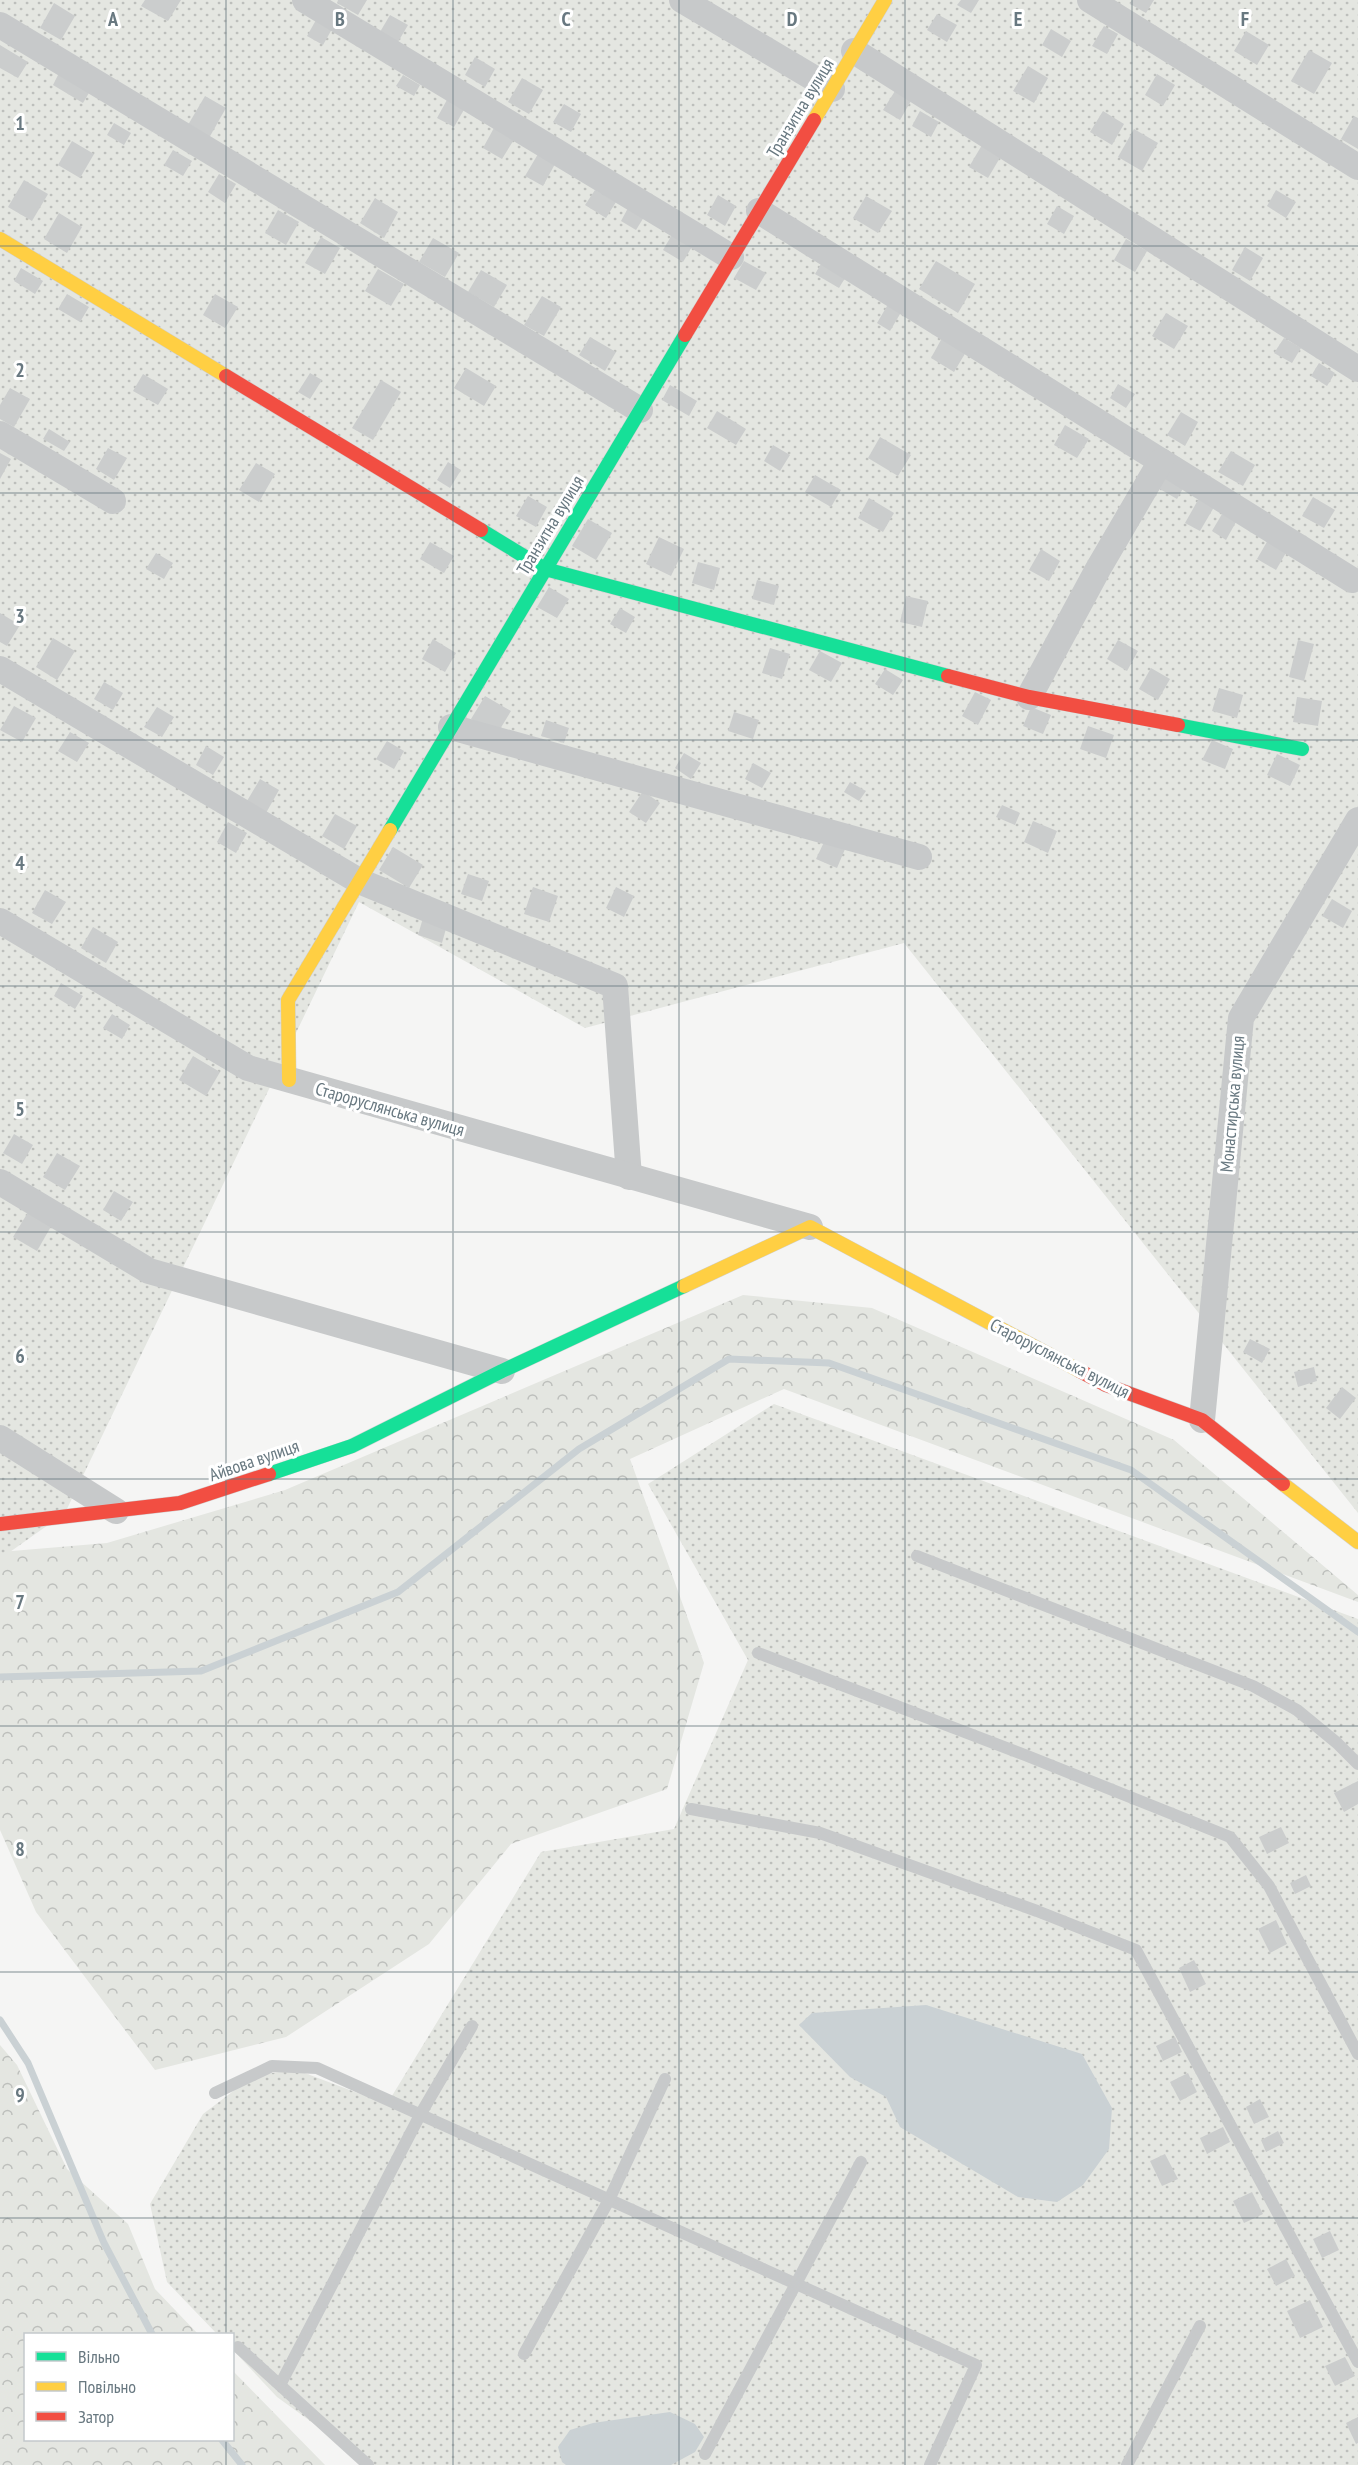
<svg xmlns="http://www.w3.org/2000/svg" width="1358" height="2465" viewBox="0 0 1358 2465" font-family="'PT Sans Narrow',sans-serif">
	<style>
		.forest { fill: url(#forest-crowns) }
		.park { fill: url(#park-dots) }
		.water { fill: #cad1d4 }
		.lines { fill: none; stroke-linecap: round; stroke-linejoin: round }
		.stream { stroke: #cad1d4; stroke-width: 7 }
		.building { fill: #cbcdcd }
		.fast-casing { stroke: #d1d1d1; stroke-width: 15 }
		.slow-casing { stroke: #d1d1d1; stroke-width: 15 }
		.jam-casing { stroke: #d1d1d1; stroke-width: 15 }
		.lane { stroke: #c7c9ca; stroke-width: 12 }
		.street { stroke: #c7c9ca; stroke-width: 26 }
		.fast { stroke: #16e098; stroke-width: 14 }
		.slow { stroke: #ffcf43; stroke-width: 14 }
		.jam { stroke: #f24e42; stroke-width: 14 }
		.grid { fill: none; stroke: #687880; stroke-width: 1.5; stroke-opacity: 0.55 }
		.labels { text-anchor: middle; dominant-baseline: central; stroke-width: 6; stroke-linejoin: round; paint-order: stroke }
		.street-label { font-size: 18px; fill: #687880; stroke: #fff }
		.grid-label { font-size: 20px; text-anchor: middle; font-weight: bold; fill: #687880; stroke: #fff; stroke-width: 6; stroke-linejoin: round; paint-order: stroke }
	</style>
	<defs>
		<pattern id="forest-crowns" width="20" height="18" patternUnits="userSpaceOnUse" patternTransform="scale(1.5)"><rect width="20" height="18" fill="#e4e6e1"/><path d="M2 6a3 3 0 1 1 6 0M12 15a3 3 0 1 1 6 0" fill="none" stroke="#bdbfbc"/></pattern>
		<pattern id="park-dots" width="8" height="8" patternUnits="userSpaceOnUse" patternTransform="scale(1.5)"><rect width="8" height="8" fill="#e4e6e1"/><path d="M2 2h.1M6 6h.1" fill="none" stroke="#bdbfbc" stroke-width="1.8" stroke-linecap="round"/></pattern>
	</defs>
	<rect width="100%" height="100%" fill="#f5f5f4"/>
	<g class="forest">
		<polygon points="743,1295 872,1308 1174,1440 1358,1595 1358,1602 784,1389 630,1459 704,1663 667,1789 511,1844 429,1944 286,2037 155,2070 36,1912 0,1830 0,1552 107,1543 285,1490"/>
		<polygon points="0,2045 17,2065 67,2169 128,2224 155,2289 198,2334 26,2334 26,2440 232,2440 233,2371 325,2465 0,2465"/>
	</g>
	<g class="park">
		<polygon points="0,0 1358,0 1358,1513 904,943 585,1028 359,902 65,1513 0,1559"/>
		<polygon points="774,1404 1358,1619 1358,2465 371,2465 277,2397 233,2350 232,2334 217,2334 167,2282 150,2204 203,2114 252,2077 294,2069 387,2104 541,1852 674,1829 748,1660 648,1484"/>
	</g>
	<g class="water">
		<polygon points="926,2005 1082,2054 1112,2108 1109,2149 1083,2185 1057,2202 1018,2197 900,2127 886,2097 850,2077 799,2025 812,2013"/>
		<polygon points="670,2412 695,2424 704,2437 695,2452 671,2465 566,2465 562,2462 558,2447 570,2430 593,2423"/>
	</g>
	<g class="lines">
		<g class="stream">
			<polyline points="0,1677 201,1671 398,1592 579,1449 729,1359 829,1363 1131,1470 1358,1632"/>
			<polyline points="0,2020 28,2063 104,2243 152,2334"/>
			<polyline points="222,2440 242,2465"/>
		</g>
	</g>
	<g class="building">
		<polygon points="145,0 181,0 168,21 141,6"/>
		<polygon points="338,0 367,0 358,15 337,3"/>
		<polygon points="961,0 979,0 971,13 957,5"/>
		<polygon points="1132,0 1154,0 1146,13 1130,4"/>
		<polygon points="54,3 75,16 61,40 40,28"/>
		<polygon points="937,14 957,25 947,42 927,30"/>
		<polygon points="390,15 408,25 398,42 380,32"/>
		<polygon points="316,20 332,29 323,45 307,36"/>
		<polygon points="1104,26 1118,34 1107,54 1092,46"/>
		<polygon points="1051,29 1071,41 1062,57 1042,45"/>
		<polygon points="1246,31 1269,45 1257,65 1234,51"/>
		<polygon points="0,45 28,62 18,78 0,68"/>
		<polygon points="1309,50 1332,63 1314,94 1291,81"/>
		<polygon points="475,57 495,69 485,87 465,75"/>
		<polygon points="1028,66 1048,78 1034,103 1013,91"/>
		<polygon points="59,73 90,91 83,103 53,85"/>
		<polygon points="1157,74 1175,85 1163,106 1145,95"/>
		<polygon points="403,75 420,85 414,96 396,86"/>
		<polygon points="522,78 543,90 529,114 508,102"/>
		<polygon points="895,91 911,101 900,120 883,110"/>
		<polygon points="205,96 226,108 209,138 188,125"/>
		<polygon points="448,98 465,108 454,127 437,118"/>
		<polygon points="564,104 581,114 571,132 553,122"/>
		<polygon points="920,111 939,122 931,137 912,126"/>
		<polygon points="1103,111 1124,124 1112,145 1090,132"/>
		<polygon points="1354,116 1358,118 1358,149 1341,139"/>
		<polygon points="114,123 131,133 124,145 107,135"/>
		<polygon points="495,126 515,138 502,159 483,148"/>
		<polygon points="1134,129 1158,143 1142,171 1118,157"/>
		<polygon points="72,141 94,154 80,178 58,165"/>
		<polygon points="982,145 1001,156 988,178 969,167"/>
		<polygon points="173,150 192,161 183,176 164,165"/>
		<polygon points="538,154 555,164 543,186 525,176"/>
		<polygon points="219,174 236,184 225,203 208,192"/>
		<polygon points="24,180 48,194 32,221 8,207"/>
		<polygon points="595,190 616,202 606,218 585,205"/>
		<polygon points="1276,190 1296,202 1286,218 1267,206"/>
		<polygon points="718,195 736,206 725,226 707,215"/>
		<polygon points="866,196 892,211 878,233 853,218"/>
		<polygon points="375,198 398,212 384,238 360,223"/>
		<polygon points="1057,206 1074,216 1064,234 1047,224"/>
		<polygon points="628,208 644,217 636,230 621,221"/>
		<polygon points="278,210 299,222 286,245 265,233"/>
		<polygon points="59,213 82,227 67,253 44,239"/>
		<polygon points="673,233 693,245 683,262 663,250"/>
		<polygon points="321,237 340,248 325,274 305,263"/>
		<polygon points="433,238 459,253 445,277 419,262"/>
		<polygon points="1126,239 1147,251 1135,272 1114,260"/>
		<polygon points="1245,247 1263,258 1250,281 1232,270"/>
		<polygon points="824,259 848,273 839,288 815,274"/>
		<polygon points="744,261 766,273 756,290 734,278"/>
		<polygon points="936,261 975,284 958,313 919,289"/>
		<polygon points="21,268 43,281 35,294 14,281"/>
		<polygon points="378,269 404,284 391,306 365,291"/>
		<polygon points="481,270 507,285 494,307 468,292"/>
		<polygon points="67,294 89,307 80,322 58,309"/>
		<polygon points="215,294 238,307 225,328 203,315"/>
		<polygon points="542,296 561,307 544,336 524,325"/>
		<polygon points="890,301 903,309 890,331 877,323"/>
		<polygon points="1166,313 1188,326 1174,349 1152,336"/>
		<polygon points="590,337 616,352 605,371 579,355"/>
		<polygon points="942,338 966,352 954,372 931,358"/>
		<polygon points="1284,338 1301,348 1292,363 1274,353"/>
		<polygon points="1319,363 1335,373 1327,386 1311,376"/>
		<polygon points="466,368 496,386 484,406 454,388"/>
		<polygon points="310,373 322,380 310,399 298,392"/>
		<polygon points="143,374 168,389 158,405 133,391"/>
		<polygon points="381,380 401,392 373,440 352,428"/>
		<polygon points="1118,384 1135,394 1126,408 1110,398"/>
		<polygon points="670,385 697,401 689,416 662,400"/>
		<polygon points="10,388 30,399 14,427 0,419 0,405"/>
		<polygon points="717,411 746,429 736,445 707,428"/>
		<polygon points="1181,412 1198,422 1185,446 1167,435"/>
		<polygon points="1065,425 1089,439 1077,458 1054,445"/>
		<polygon points="49,429 70,442 64,451 43,439"/>
		<polygon points="880,437 911,455 898,476 868,458"/>
		<polygon points="773,445 790,455 780,471 764,461"/>
		<polygon points="108,448 127,458 114,480 96,469"/>
		<polygon points="1231,451 1255,465 1243,486 1218,472"/>
		<polygon points="0,453 11,459 0,479"/>
		<polygon points="448,462 461,470 450,488 437,480"/>
		<polygon points="256,463 275,474 259,502 239,490"/>
		<polygon points="1166,474 1185,485 1177,499 1158,488"/>
		<polygon points="815,475 841,490 831,507 805,492"/>
		<polygon points="1202,493 1217,502 1200,531 1185,523"/>
		<polygon points="528,496 547,507 536,527 516,516"/>
		<polygon points="1313,497 1335,510 1324,528 1302,516"/>
		<polygon points="869,498 894,513 883,532 858,518"/>
		<polygon points="1222,514 1236,522 1226,540 1212,531"/>
		<polygon points="588,519 612,533 596,560 572,546"/>
		<polygon points="659,537 684,549 671,576 646,564"/>
		<polygon points="1268,540 1287,551 1276,570 1257,559"/>
		<polygon points="430,542 454,556 444,573 420,559"/>
		<polygon points="1041,549 1060,561 1049,581 1029,570"/>
		<polygon points="156,553 173,563 164,579 146,569"/>
		<polygon points="698,562 720,568 714,590 692,583"/>
		<polygon points="757,580 779,586 774,605 752,599"/>
		<polygon points="549,587 569,599 557,618 537,607"/>
		<polygon points="906,596 928,601 922,627 900,622"/>
		<polygon points="620,608 635,617 626,633 610,624"/>
		<polygon points="0,613 20,625 7,646 0,642"/>
		<polygon points="53,638 75,651 57,680 36,667"/>
		<polygon points="433,639 456,653 445,672 422,659"/>
		<polygon points="1118,640 1138,651 1127,671 1107,659"/>
		<polygon points="1298,640 1314,644 1304,681 1289,677"/>
		<polygon points="770,648 790,654 782,679 762,673"/>
		<polygon points="820,651 842,663 831,682 809,670"/>
		<polygon points="1151,668 1170,679 1158,700 1139,689"/>
		<polygon points="885,669 903,680 893,695 875,684"/>
		<polygon points="104,682 123,693 113,710 94,699"/>
		<polygon points="1219,688 1243,695 1237,718 1212,711"/>
		<polygon points="975,692 991,700 978,725 962,716"/>
		<polygon points="485,696 511,711 497,734 471,719"/>
		<polygon points="1297,697 1322,701 1318,726 1293,722"/>
		<polygon points="14,706 36,718 22,742 0,730"/>
		<polygon points="157,707 174,717 162,737 144,727"/>
		<polygon points="1031,707 1051,715 1043,734 1023,726"/>
		<polygon points="734,712 759,720 753,739 728,731"/>
		<polygon points="546,720 569,728 564,743 541,736"/>
		<polygon points="1088,726 1114,735 1106,758 1080,749"/>
		<polygon points="70,732 89,743 77,762 58,751"/>
		<polygon points="1212,740 1233,749 1225,769 1202,760"/>
		<polygon points="387,741 404,751 394,769 376,759"/>
		<polygon points="206,746 224,757 213,775 196,765"/>
		<polygon points="684,753 701,763 691,779 675,768"/>
		<polygon points="1277,754 1300,765 1290,786 1267,775"/>
		<polygon points="753,763 771,773 762,788 745,779"/>
		<polygon points="260,779 279,790 266,813 247,801"/>
		<polygon points="850,782 866,791 859,801 844,792"/>
		<polygon points="643,791 660,803 646,823 629,812"/>
		<polygon points="1002,805 1020,813 1015,825 996,817"/>
		<polygon points="335,814 357,826 344,849 322,836"/>
		<polygon points="1033,821 1057,831 1048,853 1024,842"/>
		<polygon points="228,822 247,833 236,853 217,842"/>
		<polygon points="825,840 845,849 837,868 816,859"/>
		<polygon points="393,847 423,865 409,888 379,870"/>
		<polygon points="468,874 489,881 482,901 461,894"/>
		<polygon points="533,887 558,896 549,922 524,914"/>
		<polygon points="616,887 634,896 624,917 606,908"/>
		<polygon points="45,890 66,902 52,924 32,913"/>
		<polygon points="1332,899 1352,911 1343,928 1322,916"/>
		<polygon points="423,918 447,925 442,943 418,935"/>
		<polygon points="93,927 118,942 106,963 81,948"/>
		<polygon points="61,983 83,996 75,1009 54,996"/>
		<polygon points="112,1014 130,1025 122,1039 103,1028"/>
		<polygon points="193,1056 220,1072 206,1096 179,1080"/>
		<polygon points="14,1134 33,1145 22,1164 3,1153"/>
		<polygon points="57,1153 80,1166 65,1190 43,1177"/>
		<polygon points="114,1191 133,1202 121,1221 103,1210"/>
		<polygon points="30,1209 53,1223 37,1251 13,1237"/>
		<polygon points="1250,1339 1270,1349 1262,1363 1243,1352"/>
		<polygon points="1314,1367 1317,1381 1298,1387 1294,1372"/>
		<polygon points="1342,1387 1356,1398 1340,1419 1326,1408"/>
		<polygon points="1358,1781 1358,1804 1344,1812 1334,1793"/>
		<polygon points="1281,1827 1289,1843 1267,1854 1259,1837"/>
		<polygon points="1306,1875 1311,1886 1295,1894 1290,1883"/>
		<polygon points="1276,1920 1287,1944 1270,1953 1258,1929"/>
		<polygon points="1194,1960 1206,1984 1190,1992 1179,1968"/>
		<polygon points="1175,2037 1182,2052 1163,2061 1156,2046"/>
		<polygon points="1188,2073 1197,2092 1180,2101 1170,2082"/>
		<polygon points="1260,2099 1269,2117 1254,2124 1246,2107"/>
		<polygon points="1223,2127 1230,2142 1207,2154 1200,2138"/>
		<polygon points="1278,2131 1284,2143 1266,2152 1261,2140"/>
		<polygon points="1165,2154 1178,2179 1162,2186 1150,2161"/>
		<polygon points="1252,2192 1263,2214 1244,2223 1233,2201"/>
		<polygon points="1330,2231 1339,2250 1322,2258 1313,2239"/>
		<polygon points="1286,2259 1295,2276 1276,2286 1267,2269"/>
		<polygon points="1310,2300 1323,2327 1300,2338 1287,2311"/>
		<polygon points="1345,2357 1355,2376 1335,2386 1325,2366"/>
		<polygon points="1358,2417 1358,2443 1356,2444 1346,2423"/>
	</g>
	<g class="lines">
		<g class="fast-casing">
			<g id="fast">
				<polyline points="481,530 545,569 948,676"/>
				<polyline points="1178,725 1302,749"/>
				<polyline points="390,830 685,335"/>
				<polyline points="269,1474 352,1446 502,1371 684,1286"/>
			</g>
		</g>
		<g class="slow-casing">
			<g id="slow">
				<polyline points="814,120 885,0"/>
				<polyline points="0,239 226,376"/>
				<polyline points="289,1080 288,1000 390,830"/>
				<polyline points="684,1286 810,1227 1080,1371"/>
				<polyline points="1283,1484 1358,1542"/>
			</g>
		</g>
		<g class="jam-casing">
			<g id="jam">
				<polyline points="685,335 814,120"/>
				<polyline points="226,376 481,530"/>
				<polyline points="948,676 1029,697 1178,725"/>
				<polyline points="1080,1371 1106,1385 1202,1420 1283,1484"/>
				<polyline points="0,1524 180,1503 269,1474"/>
			</g>
		</g>
		<g class="lane">
			<polyline points="917,1556 1253,1686 1297,1710 1337,1743 1358,1764"/>
			<polyline points="758,1653 1025,1755 1230,1837 1269,1886 1358,2054"/>
			<polyline points="691,1809 820,1833 1037,1911 1136,1950 1358,2362"/>
			<polyline points="215,2093 272,2066 317,2068 976,2365 930,2465"/>
			<polyline points="238,2347 368,2465"/>
			<polyline points="524,2354 609,2200 665,2079"/>
			<polyline points="280,2385 420,2115 472,2026"/>
			<polyline points="705,2454 861,2162"/>
			<polyline points="1127,2465 1200,2326"/>
		</g>
		<g class="street">
			<polyline points="305,0 731,257"/>
			<polyline points="682,0 832,89"/>
			<polyline points="1090,0 1358,167"/>
			<polyline points="0,25 640,410"/>
			<polyline points="854,51 1358,369"/>
			<polyline points="759,211 1352,580"/>
			<polyline points="0,434 113,501"/>
			<polyline points="0,669 359,881 615,986 629,1177"/>
			<polyline points="1029,697 1098,569 1161,461"/>
			<polyline points="451,727 919,857"/>
			<polyline points="0,921 248,1068 810,1227"/>
			<polyline points="0,1182 149,1271 502,1371"/>
			<polyline points="1202,1420 1241,1018 1358,820"/>
			<polyline points="0,1438 116,1511"/>
		</g>
		<use href="#fast" class="fast"/>
		<use href="#slow" class="slow"/>
		<use href="#jam" class="jam"/>
	</g>
	<path class="grid" d="M226 0V2334M453 0V2465M679 0V2465M905 0V2465M1132 0V2465M0 246H1358M0 493H1358M0 740H1358M0 986H1358M0 1232H1358M0 1479H1358M0 1726H1358M0 1972H1358M0 2218H1358M226 2440V2465"/>
	<g class="labels">
		<g class="street-label">
			<text transform="translate(800 108) rotate(-59)">Транзитна вулиця</text>
			<text transform="translate(550 525) rotate(-59)">Транзитна вулиця</text>
			<text transform="translate(1232 1104) rotate(-85)">Монастирська вулиця</text>
			<text transform="translate(390 1109) rotate(16)">Староруслянська вулиця</text>
			<text transform="translate(1060 1358) rotate(27)">Староруслянська вулиця</text>
			<text transform="translate(254 1460) rotate(-19)">Айвова вулиця</text>
		</g>
	</g>
	<g class="grid-label">
		<text x="113" y="26">A</text>
		<text x="340" y="26">B</text>
		<text x="566" y="26">C</text>
		<text x="792" y="26">D</text>
		<text x="1018" y="26">E</text>
		<text x="1245" y="26">F</text>
		<text x="20" y="130">1</text>
		<text x="20" y="377">2</text>
		<text x="20" y="623">3</text>
		<text x="20" y="870">4</text>
		<text x="20" y="1116">5</text>
		<text x="20" y="1363">6</text>
		<text x="20" y="1609">7</text>
		<text x="20" y="1856">8</text>
		<text x="20" y="2102">9</text>
	</g>
	<rect x="24" y="2333" width="210" height="108" fill="#ffffff" stroke="#c3c9cc" stroke-width="1.5"/>
	<rect x="36" y="2352" width="30" height="9" fill="#16e098" stroke="#c3c9cc" stroke-width="1.5"/>
	<text x="78" y="2363" font-size="18" fill="#687880">Вільно</text>
	<rect x="36" y="2382" width="30" height="9" fill="#ffcf43" stroke="#c3c9cc" stroke-width="1.5"/>
	<text x="78" y="2393" font-size="18" fill="#687880">Повільно</text>
	<rect x="36" y="2412" width="30" height="9" fill="#f24e42" stroke="#c3c9cc" stroke-width="1.5"/>
	<text x="78" y="2423" font-size="18" fill="#687880">Затор</text>
</svg>
